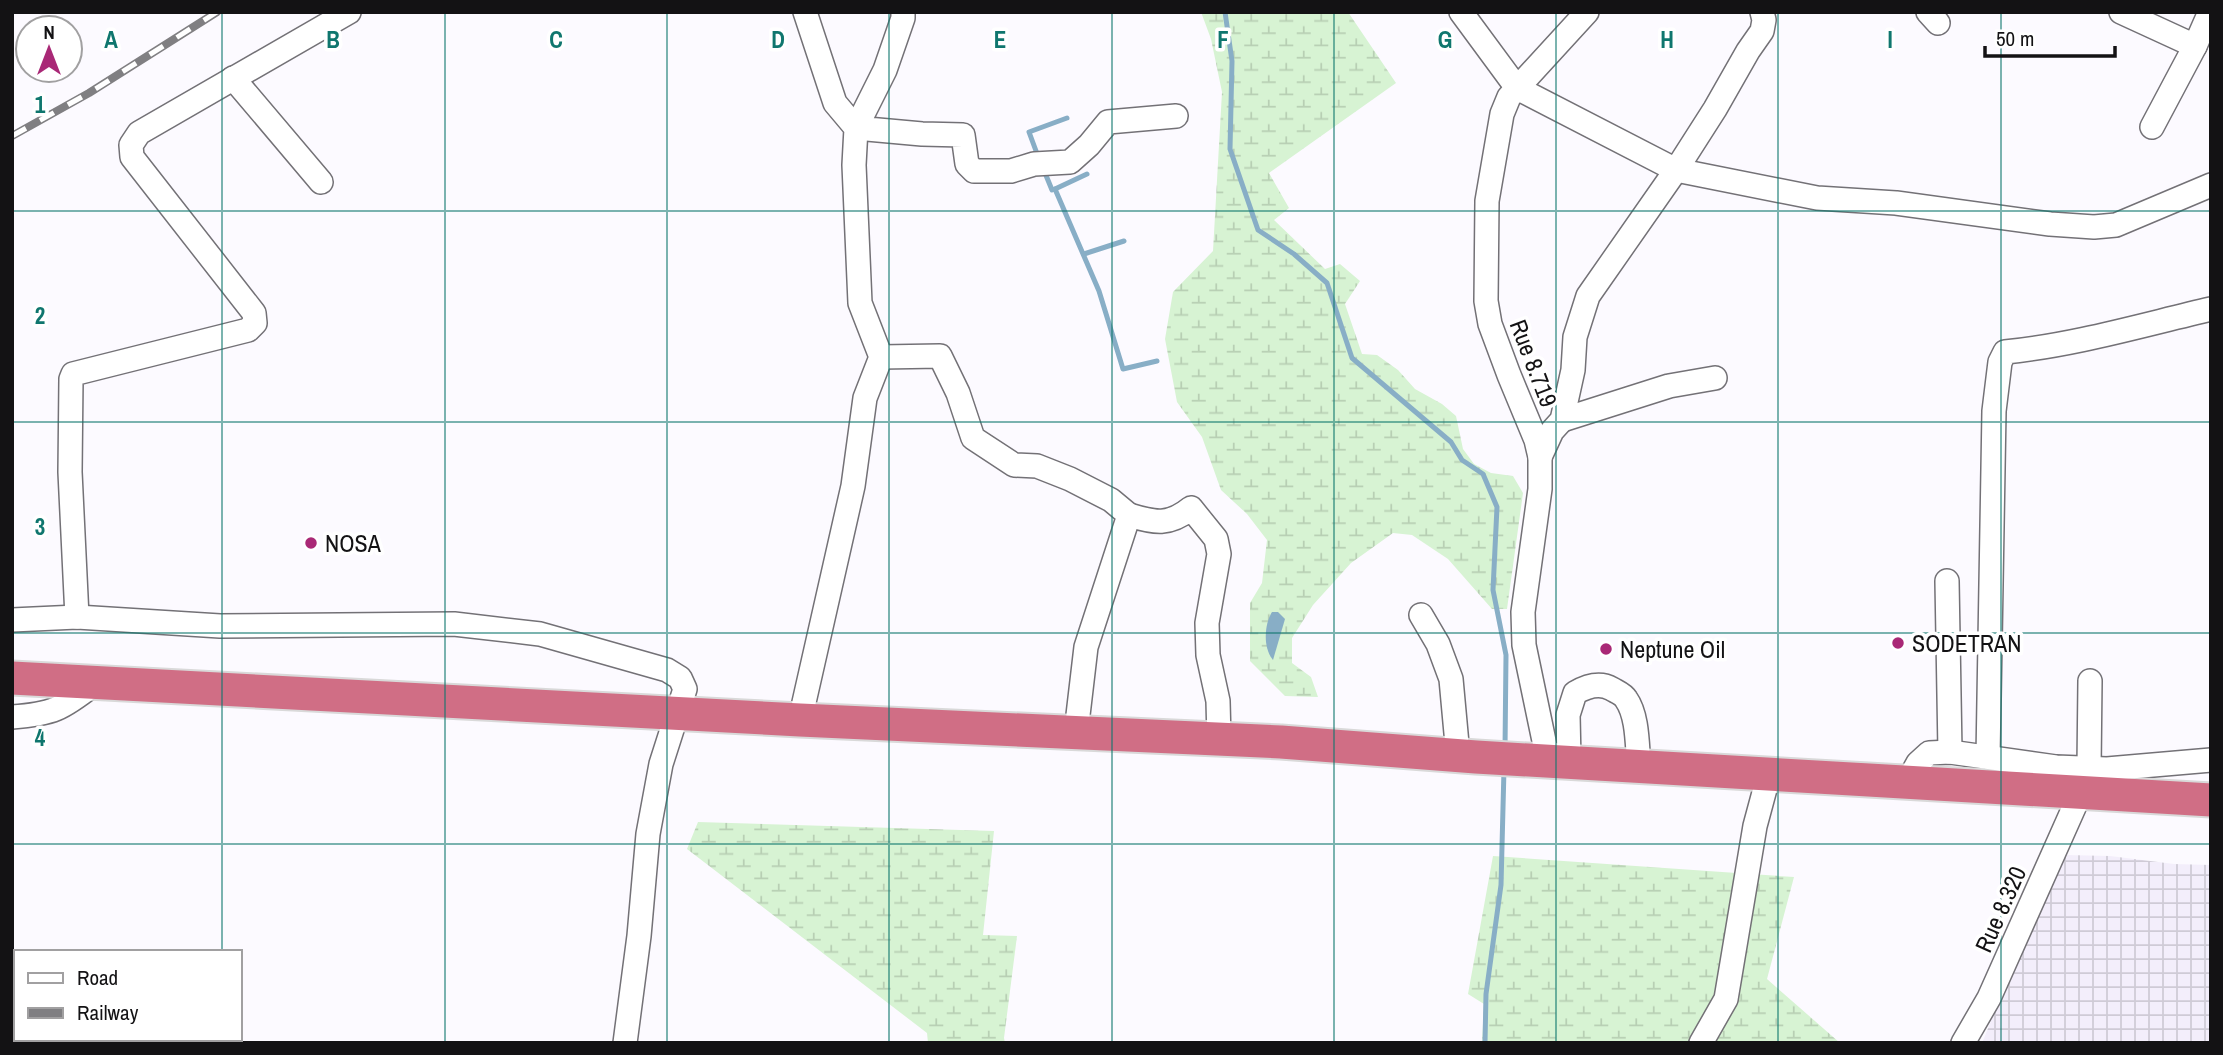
<svg xmlns="http://www.w3.org/2000/svg" width="2223" height="1055" viewBox="0 0 2223 1055" font-family="'Archivo Narrow',sans-serif">
	<style>
		.industrial { fill: url(#industrial-grid) }
		.wetland { fill: url(#wetland-marsh) }
		.water { fill: #88aec6 }
		.lines { fill: none; stroke-linecap: round; stroke-linejoin: round }
		.stream { stroke: #88aec6; stroke-width: 5 }
		.minor-casing { stroke: #737176; stroke-width: 26 }
		.highway-casing { stroke: #d9d9d9; stroke-width: 37 }
		.minor { stroke: #fff; stroke-width: 23 }
		.highway { stroke: #d06e85; stroke-width: 33 }
		.rail-casing { stroke: #807f82; stroke-width: 8 }
		.rail { stroke: #fff; stroke-width: 5; stroke-dasharray: 16; stroke-linecap: butt }
		.grid { fill: none; stroke: #0f766e; stroke-width: 2; stroke-opacity: 0.55 }
		.poi-dot { fill: #a92876; stroke: #fff; stroke-width: 2.5 }
		.labels { text-anchor: middle; dominant-baseline: central; stroke-width: 7; stroke-linejoin: round; paint-order: stroke }
		.street-label { font-size: 24px; fill: #131214; stroke: #fff }
		.poi-label { font-size: 24px; fill: #131214; stroke: #fff; text-anchor: start }
		.grid-label { font-size: 23px; text-anchor: middle; font-weight: bold; fill: #0f766e; stroke: #fff; stroke-width: 7; stroke-linejoin: round; paint-order: stroke }
	</style>
	<defs>
		<pattern id="industrial-grid" width="8" height="8" patternUnits="userSpaceOnUse" patternTransform="scale(1.75)"><rect width="8" height="8" fill="#f3eefb"/><path d="M0 4h8M4 0v8" fill="none" stroke="#cfcbd6"/></pattern>
		<pattern id="wetland-marsh" width="20" height="14" patternUnits="userSpaceOnUse" patternTransform="scale(1.75)"><rect width="20" height="14" fill="#d7f3d3"/><path d="M1 5h8M5 5V1M11 12h8M15 12V8" fill="none" stroke="#b8cfb4"/></pattern>
	</defs>
	<rect width="100%" height="100%" fill="#fcfaff"/>
	<polygon class="industrial" points="2066,855 2110,856 2174,864 2211,865 2211,1043 1982,1043 2048,882"/>
	<g class="wetland">
		<polygon points="1201,12 1348,12 1396,83 1269,173 1289,208 1274,220 1325,269 1340,264 1360,281 1345,304 1362,354 1377,355 1398,370 1415,389 1442,404 1456,416 1463,449 1474,464 1491,473 1513,476 1523,493 1507,609 1492,609 1448,559 1412,535 1393,533 1351,563 1313,605 1292,638 1292,663 1311,677 1318,697 1285,696 1250,661 1250,603 1262,583 1267,540 1247,514 1221,490 1202,437 1177,402 1165,339 1173,292 1213,251 1222,92 1211,39"/>
		<polygon points="698,822 994,831 983,935 1017,936 1004,1038 1005,1043 928,1043 927,1033 687,849"/>
		<polygon points="1493,856 1794,877 1767,979 1840,1043 1482,1043 1484,1004 1468,994"/>
	</g>
	<path class="water" d="M1272 612H1278L1285 619 1273 660C1263 648 1264 625 1272 612Z"/>
	<g class="lines">
		<g class="stream">
			<polyline points="1225,12 1232,61 1230,149 1258,230 1294,254 1327,283 1352,358 1451,442 1462,460 1483,474 1497,507 1493,590 1506,655 1505,749"/>
			<polyline points="1039,159 1029,132 1067,118"/>
			<polyline points="1043,168 1052,190 1055,189 1099,291 1123,369 1157,361"/>
			<polyline points="1055,189 1087,174"/>
			<polyline points="1084,254 1124,241"/>
			<polyline points="1485,1043 1486,994 1501,885 1504,769"/>
		</g>
		<g class="minor-casing">
			<g id="minor">
				<polyline points="903,12 903,18 885,70 856,128 922,134 963,135 967,164 974,171 1011,171 1034,164 1070,162 1089,145 1108,122 1176,116"/>
				<polyline points="1461,12 1517,88 1676,170 1817,198 1896,203 2050,224 2094,227 2116,225 2211,185"/>
				<polyline points="1928,12 1938,23"/>
				<polyline points="2121,12 2195,46"/>
				<polyline points="233,78 321,182"/>
				<polyline points="2152,127 2195,46 2210,12"/>
				<polyline points="881,357 940,356 958,393 973,438 1014,465 1037,466 1070,479 1111,500 1129,515 1086,647 1076,732"/>
				<polyline points="1562,420 1669,386 1715,378"/>
				<polyline points="1540,457 1552,431 1562,420 1573,370 1575,337 1588,296 1676,170 1715,109 1748,51 1762,31 1764,20 1762,12"/>
				<path d="M1129 515C1155 523 1169 526 1191 508L1216 539 1219 554 1207 623 1208 655 1218 701 1219 739"/>
				<polyline points="1947,581 1950,752"/>
				<polyline points="1421,615 1438,644 1451,679 1458,755"/>
				<polyline points="77,617 70,472 71,379 73,374 248,330 255,323 254,313 132,157 131,145 139,133 349,12"/>
				<polyline points="12,620 77,617 220,626 454,624 540,634 667,670 680,678 685,689 661,764 648,834 639,936 625,1043"/>
				<path d="M12 717C53 714 62 709 94 684"/>
				<polyline points="800,720 853,486 865,398 881,357 860,303 854,165 856,128 835,103 805,12"/>
				<path d="M1988 757 1994 411 2000 362 2005 352C2075 345 2142 325 2211 309"/>
				<polyline points="1548,760 1524,645 1523,612 1540,489 1540,457 1536,440 1509,375 1490,324 1486,301 1487,201 1502,114 1509,97 1587,12"/>
				<path d="M1569 761 1568 715 1575 693C1587 686 1600 682 1612 689 1617 692 1623 694 1626 699 1638 716 1637 745 1639 766"/>
				<polyline points="2089,768 2090,681"/>
				<polyline points="1907,783 1918,763 1929,753 1950,752 2056,767 2107,769 2211,760"/>
				<polyline points="1701,1043 1726,999 1755,826 1769,774"/>
				<polyline points="1963,1043 1989,998 2080,794"/>
			</g>
		</g>
		<g class="highway-casing">
			<polyline id="highway" points="12,678 800,720 1281,742 1476,757 2211,800"/>
		</g>
		<use href="#minor" class="minor"/>
		<use href="#highway" class="highway"/>
		<g class="rail-casing">
			<polyline id="rail" points="12,136 89,93 217,12"/>
		</g>
		<use href="#rail" class="rail"/>
	</g>
	<path class="grid" d="M222 12V952M445 12V1043M667 12V1043M889 12V1043M1112 12V1043M1334 12V1043M1556 12V1043M1778 12V1043M2001 12V1043M12 211H2211M12 422H2211M12 633H2211M12 844H2211M222 1039V1043"/>
	<g class="poi-dot">
		<circle cx="311" cy="543" r="7"/>
		<circle cx="1898" cy="643" r="7"/>
		<circle cx="1606" cy="649" r="7"/>
	</g>
	<g class="labels">
		<g class="street-label">
			<text transform="translate(1534 363) rotate(69)">Rue 8.719</text>
			<text transform="translate(2000 909) rotate(-66)">Rue 8.320</text>
		</g>
		<g class="poi-label">
			<text x="325" y="543">NOSA</text>
			<text x="1912" y="643">SODETRAN</text>
			<text x="1620" y="649">Neptune Oil</text>
		</g>
	</g>
	<g class="grid-label">
		<text x="111" y="48">A</text>
		<text x="333" y="48">B</text>
		<text x="556" y="48">C</text>
		<text x="778" y="48">D</text>
		<text x="1000" y="48">E</text>
		<text x="1223" y="48">F</text>
		<text x="1445" y="48">G</text>
		<text x="1667" y="48">H</text>
		<text x="1890" y="48">I</text>
		<text x="40" y="113">1</text>
		<text x="40" y="324">2</text>
		<text x="40" y="535">3</text>
		<text x="40" y="746">4</text>
	</g>
	<rect width="2223" height="1055" fill="none" stroke="#131214" stroke-width="28"/>
	<rect x="14" y="950" width="228" height="91" fill="#ffffff" stroke="#a1a0a1" stroke-width="2"/>
	<rect x="28" y="973" width="35" height="10" fill="#ffffff" stroke="#a1a0a1" stroke-width="2"/>
	<text x="77" y="985" font-size="21" fill="#131214">Road</text>
	<rect x="28" y="1008" width="35" height="10" fill="#807f82" stroke="#a1a0a1" stroke-width="2"/>
	<text x="77" y="1020" font-size="21" fill="#131214">Railway</text>
	<g transform="translate(49 49)"><circle r="33" fill="#ffffff" stroke="#a1a0a1" stroke-width="2"/>
	<path d="M0-5L12 26L0 18L-12 26Z" fill="#a92876"/>
	<text y="-10" font-size="19" font-weight="bold" text-anchor="middle" fill="#131214">N</text>
	</g>
	<path d="M1985 46v10h130v-10" fill="none" stroke="#131214" stroke-width="3.5"/>
	<text x="1996" y="46" font-size="21" fill="#131214" stroke="#ffffff" stroke-width="5" paint-order="stroke">50 m</text>
</svg>
